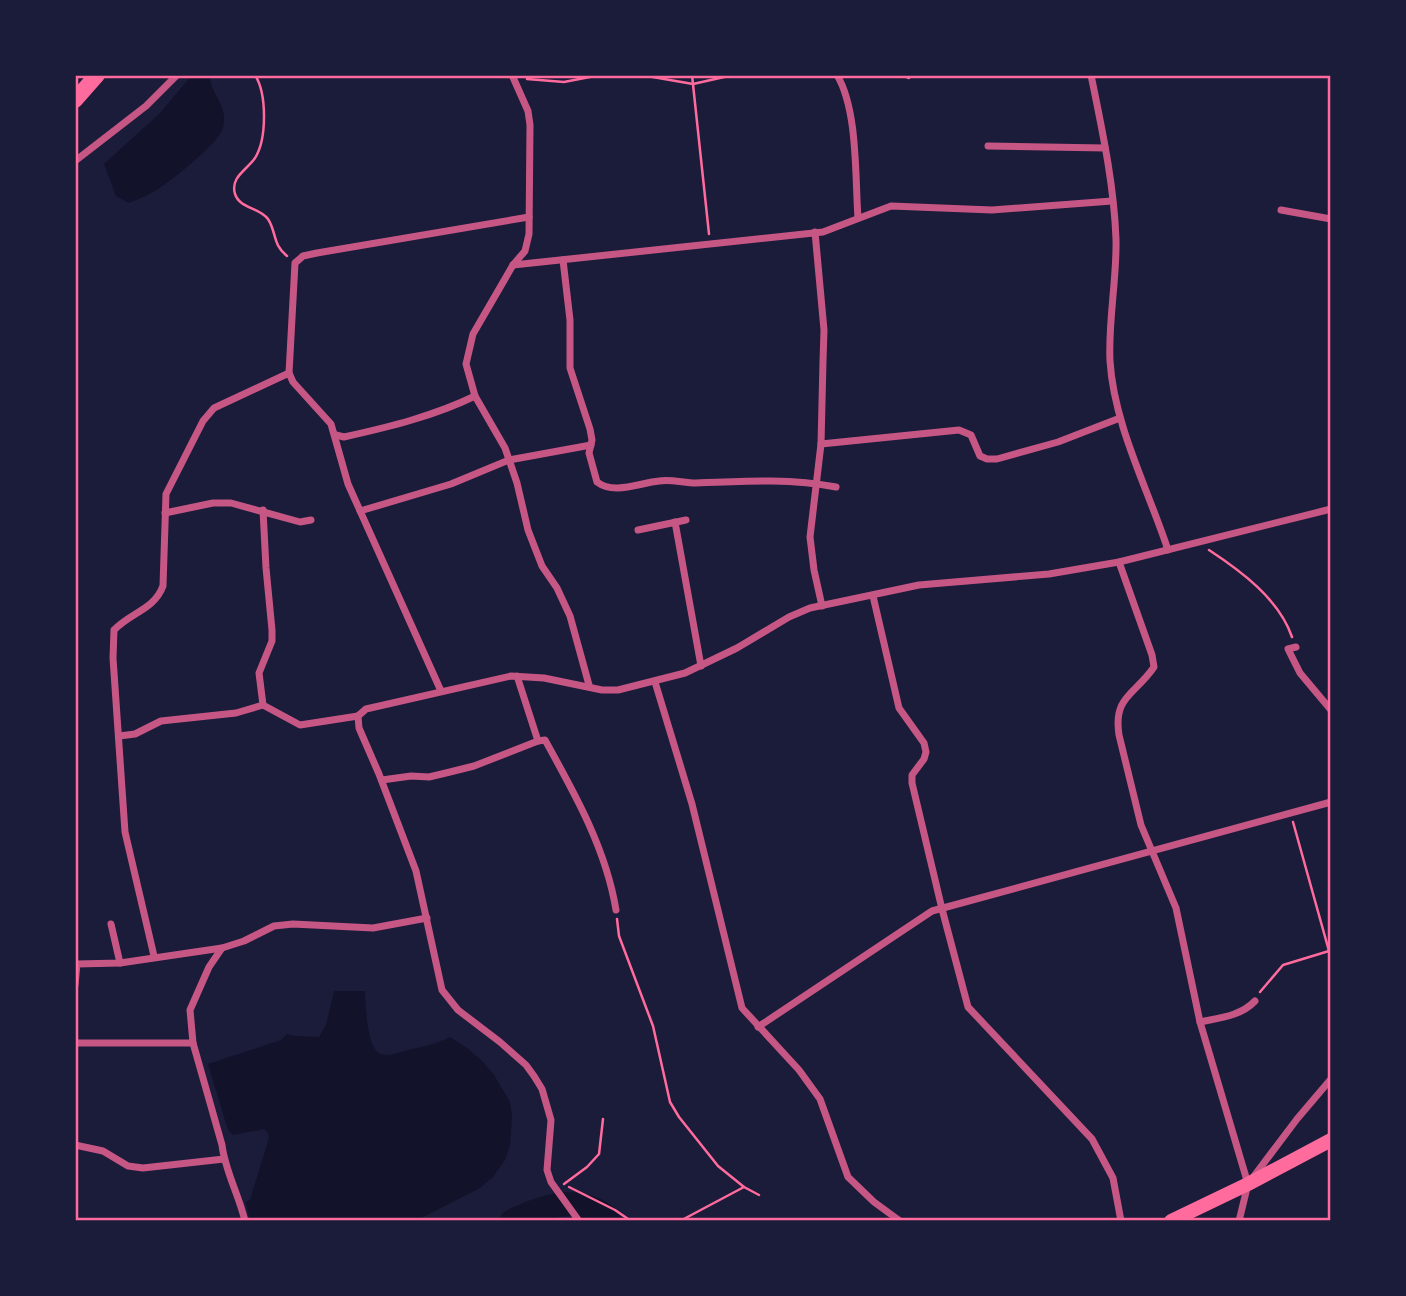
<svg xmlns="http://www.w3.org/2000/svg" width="1406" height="1296" viewBox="0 0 1406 1296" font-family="'Alegreya Sans',sans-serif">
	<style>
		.water { fill: #12122b }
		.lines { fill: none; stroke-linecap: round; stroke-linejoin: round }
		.river { stroke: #12122b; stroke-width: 24 }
		.path { stroke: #ff6b9d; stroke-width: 2.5 }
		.minor { stroke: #c65784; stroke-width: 7 }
		.primary { stroke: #ff6b9d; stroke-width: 14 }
		.motorway { stroke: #ff6b9d; stroke-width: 16 }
		.neatline { fill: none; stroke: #ff6b9d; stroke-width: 2.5 }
	</style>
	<rect width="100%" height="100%" fill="#1b1b3a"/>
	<g class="water">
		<path d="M192 75 210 76C211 97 229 105 223 128 220 142 169 183 155 191 147 196 137 199 129 203L116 196 104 164 160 113Z"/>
		<path d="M334 991H365C366 1006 366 1048 381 1054 389 1057 399 1052 408 1050 422 1047 436 1044 450 1037L467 1048 481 1060 494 1075 510 1102 512 1116 510 1145 505 1160 493 1177 480 1188 415 1221H250L246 1202 250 1200 269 1138 268 1133 264 1129 233 1135 228 1130 208 1064 281 1040 287 1034 294 1036 319 1037 326 1025Z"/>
	</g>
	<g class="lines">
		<path class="river" d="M512 1221C546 1205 581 1193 612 1221"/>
		<g class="path">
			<path d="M255 75C267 94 267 139 255 158 247 170 230 177 235 194 240 209 259 207 268 219 277 233 272 244 287 256"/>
			<polyline points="641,75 693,84 733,75"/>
			<polyline points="692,75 709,234"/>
			<polyline points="902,75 909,78"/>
			<polyline points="527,79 564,82 600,75"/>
			<path d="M1209 550C1241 571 1279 599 1292 637"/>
			<polyline points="617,919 619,936 653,1026 670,1102 679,1117 718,1166 744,1187 759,1195"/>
			<polyline points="1260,992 1283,965 1329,951 1293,822"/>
			<polyline points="564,1184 587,1167 599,1154 603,1119"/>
			<polyline points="569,1187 615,1210 631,1221"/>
			<polyline points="680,1221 744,1187"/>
		</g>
		<g class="minor">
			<polyline points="512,75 528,111 530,125 529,234 525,251 513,265 473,334 466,364 475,396 505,448 517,483 528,530 542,566 557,588 570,616 589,685"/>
			<path d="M837 75C858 110 855 177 858 218"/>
			<path d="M1091 75C1102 129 1114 184 1116 239 1117 279 1108 321 1110 361 1114 425 1148 489 1168 550"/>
			<polyline points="988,146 1105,148"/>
			<polyline points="75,161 146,106 177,75"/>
			<polyline points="1281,210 1331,219"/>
			<polyline points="815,232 824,330 823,361 821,444 810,537 814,570 822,606"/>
			<path d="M563 260 570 320V368L590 429 592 440 589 453 597 482C614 495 639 483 659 481 671 479 684 483 696 483 743 481 790 478 836 487"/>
			<polyline points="513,265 823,232 891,206 992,210 1112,201"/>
			<path d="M336 435 344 437C389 427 434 416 475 396"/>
			<polyline points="821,444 959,430 971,435 980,456 987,459 997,459 1058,442 1120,418"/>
			<polyline points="360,511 451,484 509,460 591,445"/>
			<polyline points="165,513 213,503 231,503 300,522 311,520"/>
			<polyline points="675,522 701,666"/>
			<polyline points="638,530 686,520"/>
			<path d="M1119 562 1152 655 1154 667C1135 695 1113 696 1119 735L1141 825 1176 908 1200 1022 1248 1184"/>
			<polyline points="873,596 899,708 924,743 926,752 924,759 912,775 912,783 942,909 968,1007 1092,1139 1113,1178 1121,1221"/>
			<polyline points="1296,647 1288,649 1300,673 1331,710"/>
			<polyline points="517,676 538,741"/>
			<polyline points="655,682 692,804 742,1008 799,1070 820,1099 848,1177 874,1202 900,1221"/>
			<polyline points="441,691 348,484 331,424 293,382 289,373 295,263 303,256 317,253 529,217"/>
			<polyline points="263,705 259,673 272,641 272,630 266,568 263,510"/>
			<polyline points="119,736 135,734 161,721 236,713 263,705 300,725 358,716"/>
			<path d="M382 780 411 776 429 777 450 772 474 766 538 741 545 740C575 794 606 849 616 910"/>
			<polyline points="111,924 120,963"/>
			<path d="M154 956 125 832 113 658 114 630C131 612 154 610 163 586L166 494 203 421 214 408 289 373"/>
			<polyline points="75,985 77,964 120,963 222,948"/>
			<path d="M1200 1022C1219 1018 1241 1016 1255 1001"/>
			<polyline points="758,1027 932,911 1331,802"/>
			<path d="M75 1043H193L222 1145C225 1171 239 1195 245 1221"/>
			<polyline points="193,1043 190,1010 209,967 222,948 244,941 274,926 293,924 373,928 427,918"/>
			<polyline points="75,1145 103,1151 128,1166 143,1168 224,1159"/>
			<polyline points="579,1221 551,1182 547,1170 551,1120 542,1089 534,1076 526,1065 500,1042 458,1010 442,990 416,871 379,774 359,728 358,716 366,709 511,676 544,678 602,690 618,690 685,673 737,648 789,617 810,608 919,585 1049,574 1119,562 1331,509"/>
			<polyline points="1239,1221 1248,1184 1297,1119 1331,1079"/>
		</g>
		<polyline class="primary" points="1171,1221 1248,1184 1331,1140"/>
		<polyline class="motorway" points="75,100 97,75"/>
	</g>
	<rect width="1406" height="1296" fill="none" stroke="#1b1b3a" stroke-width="154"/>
	<rect x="77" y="77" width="1252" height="1142" class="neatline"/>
</svg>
